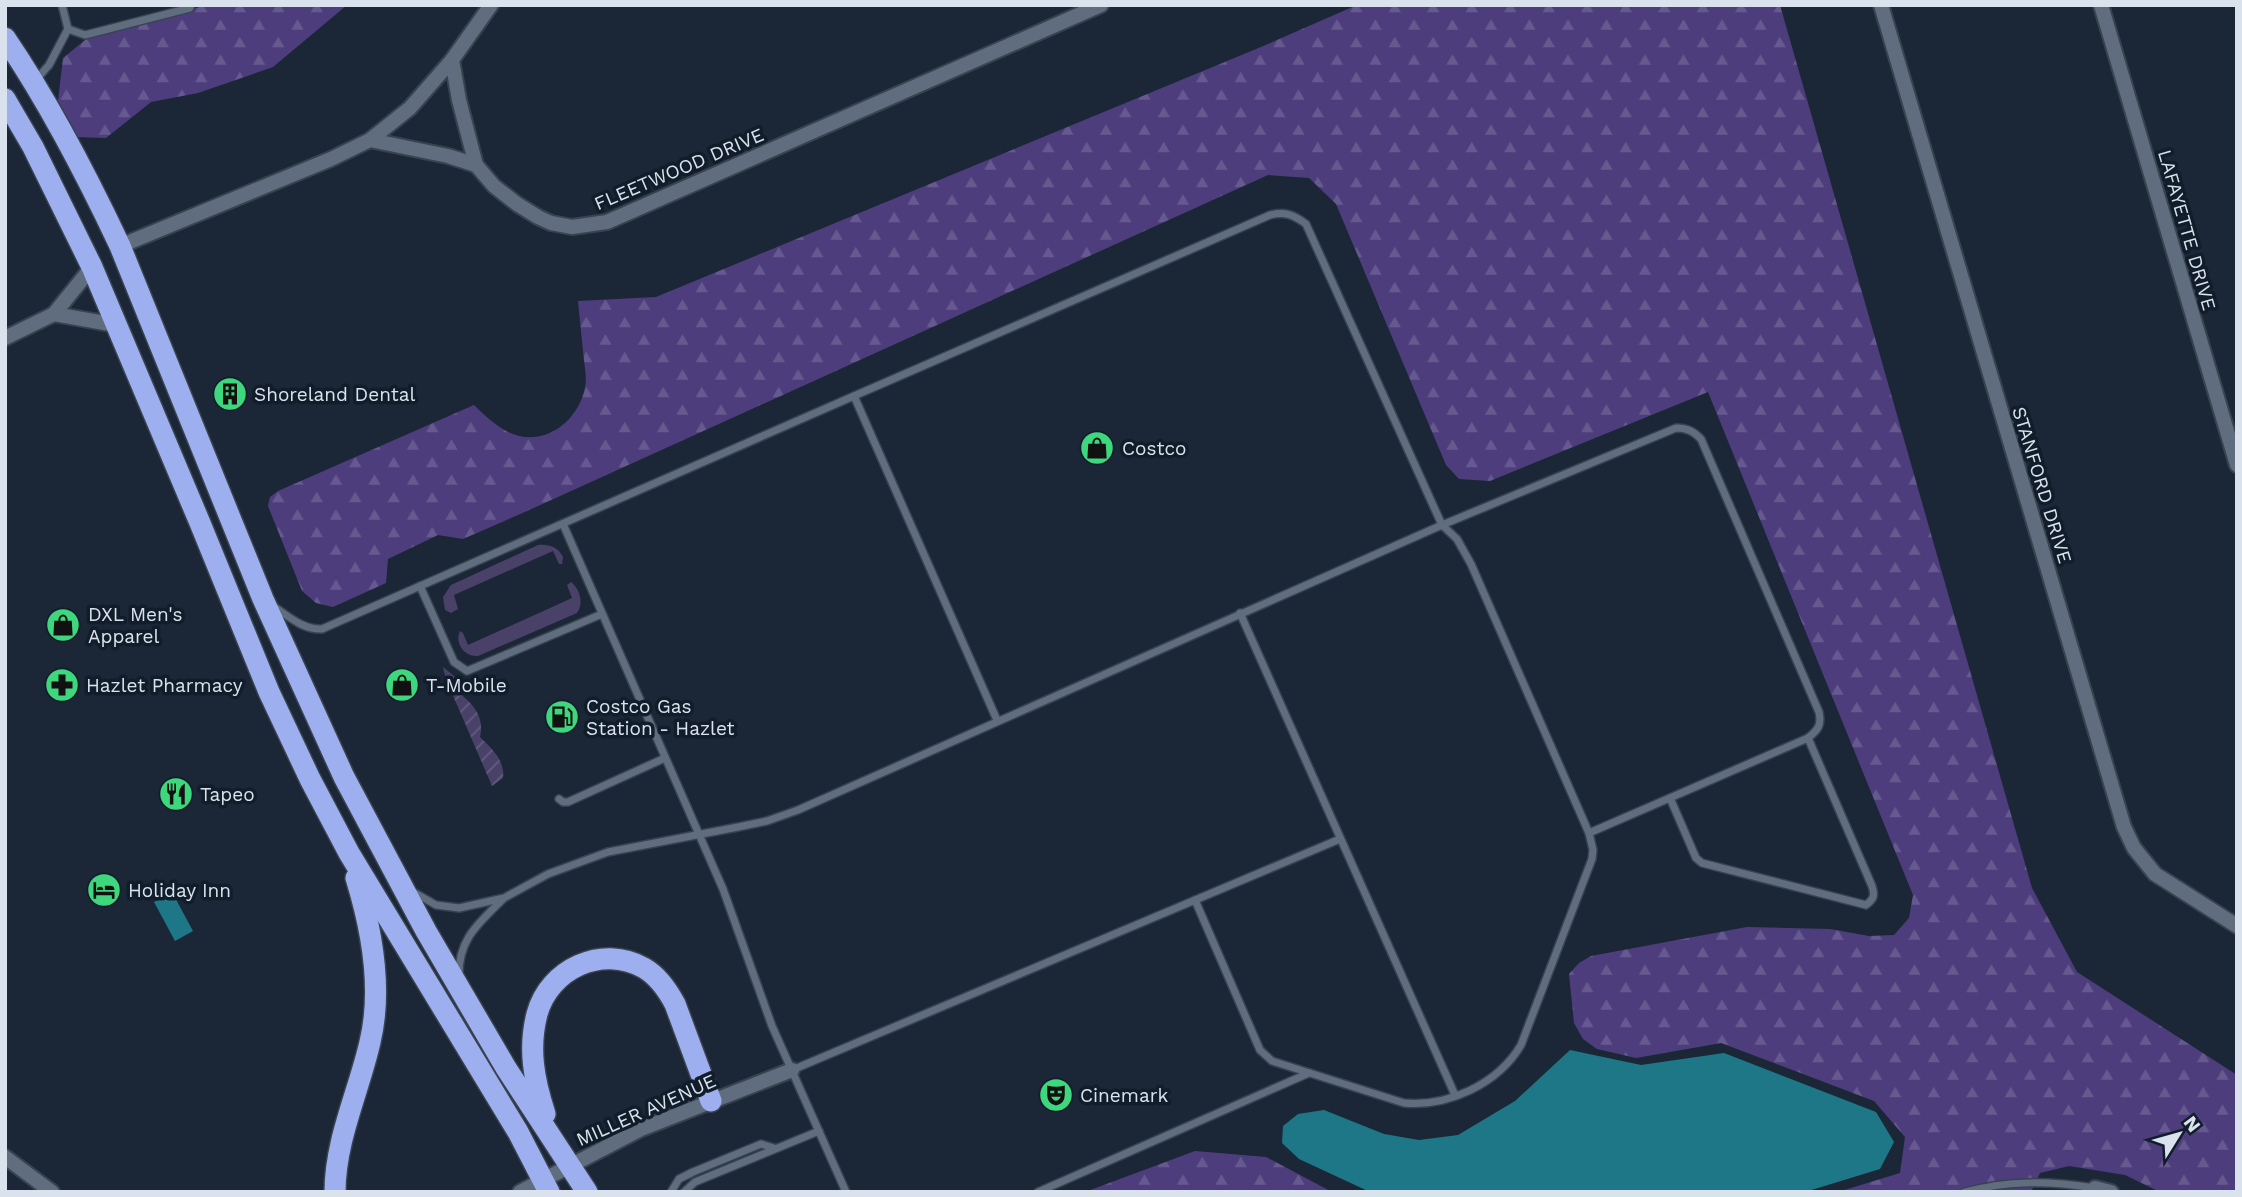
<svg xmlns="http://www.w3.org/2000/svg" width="2242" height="1197" viewBox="0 0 2242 1197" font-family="'Work Sans',sans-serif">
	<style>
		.grass { fill: #4a4169 }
		.forest { fill: url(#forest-firs) }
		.garden { fill: url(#garden-furrows) }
		.water { fill: #1e7787 }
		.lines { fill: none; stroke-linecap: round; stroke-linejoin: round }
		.lane-casing { stroke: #38434f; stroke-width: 10 }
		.street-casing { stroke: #38434f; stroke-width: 18 }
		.highway-casing { stroke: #38434f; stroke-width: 24 }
		.lane { stroke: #5f6d7f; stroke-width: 7 }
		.street { stroke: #5f6d7f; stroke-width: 14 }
		.highway { stroke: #9eaff0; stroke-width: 21 }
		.labels { text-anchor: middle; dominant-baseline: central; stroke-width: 7; stroke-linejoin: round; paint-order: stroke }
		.street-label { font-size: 19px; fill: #dae3ed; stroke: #111d2b }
		.poi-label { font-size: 19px; fill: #dae3ed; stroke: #111d2b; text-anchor: start }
	</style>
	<defs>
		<pattern id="forest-firs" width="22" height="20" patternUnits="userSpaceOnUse" patternTransform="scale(1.75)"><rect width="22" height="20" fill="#4d3d7d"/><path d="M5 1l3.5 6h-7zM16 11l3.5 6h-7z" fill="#665990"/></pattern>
		<pattern id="garden-furrows" width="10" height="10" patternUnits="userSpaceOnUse" patternTransform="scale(1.75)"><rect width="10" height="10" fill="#4a4169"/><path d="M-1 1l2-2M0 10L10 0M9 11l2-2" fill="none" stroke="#645c7f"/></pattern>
	</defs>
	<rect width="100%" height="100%" fill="#1b2736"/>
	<g class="grass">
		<path d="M538 545C549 544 558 547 563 557L562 564H559L553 551 454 595 458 609 451 613 445 610 443 597 451 585Z"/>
		<path d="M571 582C580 589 584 603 577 613L478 656C465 657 454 644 460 631L463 633 468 645 572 598 567 585Z"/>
		<path d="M443 667 459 680 480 684 476 693C459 700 445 682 443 667Z"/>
	</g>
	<g class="forest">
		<polygon points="207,5 347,5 273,67 198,93 151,102 106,138 76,137 58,101 63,58 90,36"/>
		<path d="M1357 5H1780L2032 888 2077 972 2237 1075V1192H2160L2125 1175 2069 1166 2040 1173 2031 1192H1838L1900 1173 1905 1137 1874 1101 1721 1043 1636 1058 1597 1049 1583 1039 1574 1023 1569 974 1579 963 1591 956 1747 927 1830 929 1869 936 1894 935 1909 918 1913 895 1708 392 1490 481 1459 479 1446 465 1336 204 1309 178 1268 175 527 511 463 539 438 535 388 559 386 583 333 607 316 603 302 591 268 506 270 497 278 491 474 405C484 415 495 425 508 432 543 449 578 422 585 388 587 379 585 369 584 360 582 341 580 321 578 301L656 297 1261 47Z"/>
		<polygon points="1195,1151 1266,1157 1332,1192 1085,1192"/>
	</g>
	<path class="garden" d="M445 677C459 698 487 706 480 737 492 749 505 760 503 778L492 786Z"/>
	<g class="water">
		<polygon points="172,892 193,931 175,941 154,902"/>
		<polygon points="1570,1050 1641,1065 1724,1053 1876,1112 1894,1142 1880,1169 1805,1192 1370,1192 1299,1159 1282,1143 1283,1126 1298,1114 1324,1110 1384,1134 1419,1140 1458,1135 1515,1101"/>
	</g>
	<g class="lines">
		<g class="lane-casing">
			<g id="lane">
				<polyline points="68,29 85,35 190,8 191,5"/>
				<polyline points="35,81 49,65 68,29 62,5"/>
				<path d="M854 396 1270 215C1285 211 1294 215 1306 224L1442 525 1676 428C1687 428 1693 431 1701 439L1819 712C1822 725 1818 730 1808 738L1589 833"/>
				<polyline points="563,524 723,889 772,1026 846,1192"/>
				<polyline points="420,586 454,662 467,671 602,614"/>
				<path d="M273 606C288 616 303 630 322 629L854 396 997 720"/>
				<polyline points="1240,613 1455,1095"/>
				<path d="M1670 798 1696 858 1702 863 1866 905C1874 899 1875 895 1872 886L1808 738"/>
				<polyline points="559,799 563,802 568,802 665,758"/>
				<path d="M415 893 436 905 459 908 504 898 548 874 608 852 738 827 767 821 798 810 1442 525 1457 539 1471 564 1589 833 1593 850 1592 859 1521 1045C1498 1084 1448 1107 1404 1103L1272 1061 1260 1050 1195 900"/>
				<path d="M459 976C458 939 479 923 503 899"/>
				<polyline points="792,1070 1340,839"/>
				<polyline points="671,1192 679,1179 693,1172 761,1144 774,1148"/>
				<polyline points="684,1192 695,1182 819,1131"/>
				<polyline points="1038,1192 1309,1073"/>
				<path d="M1965 1192C2009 1180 2050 1181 2095 1188"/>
			</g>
		</g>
		<g class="street-casing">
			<g id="street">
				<polyline points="1881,5 2124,827 2134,848 2155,874 2237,926"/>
				<polyline points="2101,5 2237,465"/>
				<polyline points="370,140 410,108 452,60"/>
				<polyline points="476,165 459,100 452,60 491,5"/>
				<polyline points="120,246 331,159 370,140 448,156 476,165 494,186 517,204 538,217 551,223 572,227 607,222 1101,5"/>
				<polyline points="54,314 116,325"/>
				<polyline points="5,338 54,314 92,267"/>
				<polyline points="5,1157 52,1192"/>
				<polyline points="2095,1188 2111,1192"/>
				<polyline points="520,1192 641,1129 792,1070"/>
			</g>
		</g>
		<g class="highway-casing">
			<g id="highway">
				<path d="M5 38C50 104 86 174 120 246L263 599 344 777 426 931 506 1068 587 1192"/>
				<polyline points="5,99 33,147 92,267 200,523 269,692 310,779 349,853 518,1132 549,1192"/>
				<path d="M545 1114C534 1080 528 1049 537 1014 549 969 602 944 644 968 658 976 667 989 675 1004L711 1101"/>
				<path d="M335 1192C335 1140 359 1091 370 1042 383 988 372 930 356 878"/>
			</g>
		</g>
		<use href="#lane" class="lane"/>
		<use href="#street" class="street"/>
		<use href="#highway" class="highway"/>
	</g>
	<defs>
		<g id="building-disc" transform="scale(1.75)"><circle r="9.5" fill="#3ed77d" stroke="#111d2b"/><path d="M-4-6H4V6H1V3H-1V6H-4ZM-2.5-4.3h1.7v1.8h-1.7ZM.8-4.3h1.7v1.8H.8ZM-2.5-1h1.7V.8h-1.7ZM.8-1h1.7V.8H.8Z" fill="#111"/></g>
		<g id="shop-disc" transform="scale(1.75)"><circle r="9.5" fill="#3ed77d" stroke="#111d2b"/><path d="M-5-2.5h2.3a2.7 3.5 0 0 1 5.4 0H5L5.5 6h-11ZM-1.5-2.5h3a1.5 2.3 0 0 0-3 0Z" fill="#111"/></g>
		<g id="pharmacy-disc" transform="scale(1.75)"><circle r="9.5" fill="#3ed77d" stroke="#111d2b"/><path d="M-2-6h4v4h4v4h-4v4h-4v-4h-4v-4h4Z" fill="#111"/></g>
		<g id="fuel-disc" transform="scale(1.75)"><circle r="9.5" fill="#3ed77d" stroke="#111d2b"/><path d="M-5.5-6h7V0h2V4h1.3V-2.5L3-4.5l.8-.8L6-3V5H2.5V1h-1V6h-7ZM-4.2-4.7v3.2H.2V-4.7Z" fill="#111"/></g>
		<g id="restaurant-disc" transform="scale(1.75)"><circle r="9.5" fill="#3ed77d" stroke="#111d2b"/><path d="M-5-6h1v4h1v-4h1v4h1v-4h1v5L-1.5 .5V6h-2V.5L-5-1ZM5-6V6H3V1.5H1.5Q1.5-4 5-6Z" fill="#111"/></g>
		<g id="hotel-disc" transform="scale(1.75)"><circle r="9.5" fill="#3ed77d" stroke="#111d2b"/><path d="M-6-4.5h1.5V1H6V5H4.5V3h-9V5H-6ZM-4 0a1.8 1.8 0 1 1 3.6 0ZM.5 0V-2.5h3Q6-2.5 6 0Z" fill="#111"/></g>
		<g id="theatre-disc" transform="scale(1.75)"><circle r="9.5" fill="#3ed77d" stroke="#111d2b"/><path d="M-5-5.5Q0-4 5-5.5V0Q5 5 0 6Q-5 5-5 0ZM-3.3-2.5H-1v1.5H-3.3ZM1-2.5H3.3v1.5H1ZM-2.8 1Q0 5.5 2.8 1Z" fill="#111"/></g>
	</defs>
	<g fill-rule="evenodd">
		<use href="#building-disc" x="230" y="394"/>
		<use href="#shop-disc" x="1097" y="448"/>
		<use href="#shop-disc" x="63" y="625"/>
		<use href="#pharmacy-disc" x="62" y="685"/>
		<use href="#shop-disc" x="402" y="685"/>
		<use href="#fuel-disc" x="562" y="717"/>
		<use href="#restaurant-disc" x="176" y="794"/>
		<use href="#hotel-disc" x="104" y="890"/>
		<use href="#theatre-disc" x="1056" y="1095"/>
	</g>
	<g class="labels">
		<g class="street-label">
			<text transform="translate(679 169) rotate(-23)">FLEETWOOD DRIVE</text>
			<text transform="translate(2187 230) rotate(74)">LAFAYETTE DRIVE</text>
			<text transform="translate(2042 485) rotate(73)">STANFORD DRIVE</text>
			<text transform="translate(646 1110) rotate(-24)">MILLER AVENUE</text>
		</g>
		<g class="poi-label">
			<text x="254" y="394">Shoreland Dental</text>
			<text x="1122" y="448">Costco</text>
			<text x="88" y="614">DXL Men's<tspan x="88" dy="22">Apparel</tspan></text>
			<text x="86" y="685">Hazlet Pharmacy</text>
			<text x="426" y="685">T-Mobile</text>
			<text x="586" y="706">Costco Gas<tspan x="586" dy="22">Station - Hazlet</tspan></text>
			<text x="200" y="794">Tapeo</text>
			<text x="128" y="890">Holiday Inn</text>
			<text x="1080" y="1095">Cinemark</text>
		</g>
	</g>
	<rect width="2242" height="1197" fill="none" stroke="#dae3ed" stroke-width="14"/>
	<g transform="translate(2179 1134) rotate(53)" stroke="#111d2b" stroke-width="5" paint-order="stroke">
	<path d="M0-5L12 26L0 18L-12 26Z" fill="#dae3ed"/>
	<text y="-10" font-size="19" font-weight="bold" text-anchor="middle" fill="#dae3ed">N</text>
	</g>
</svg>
